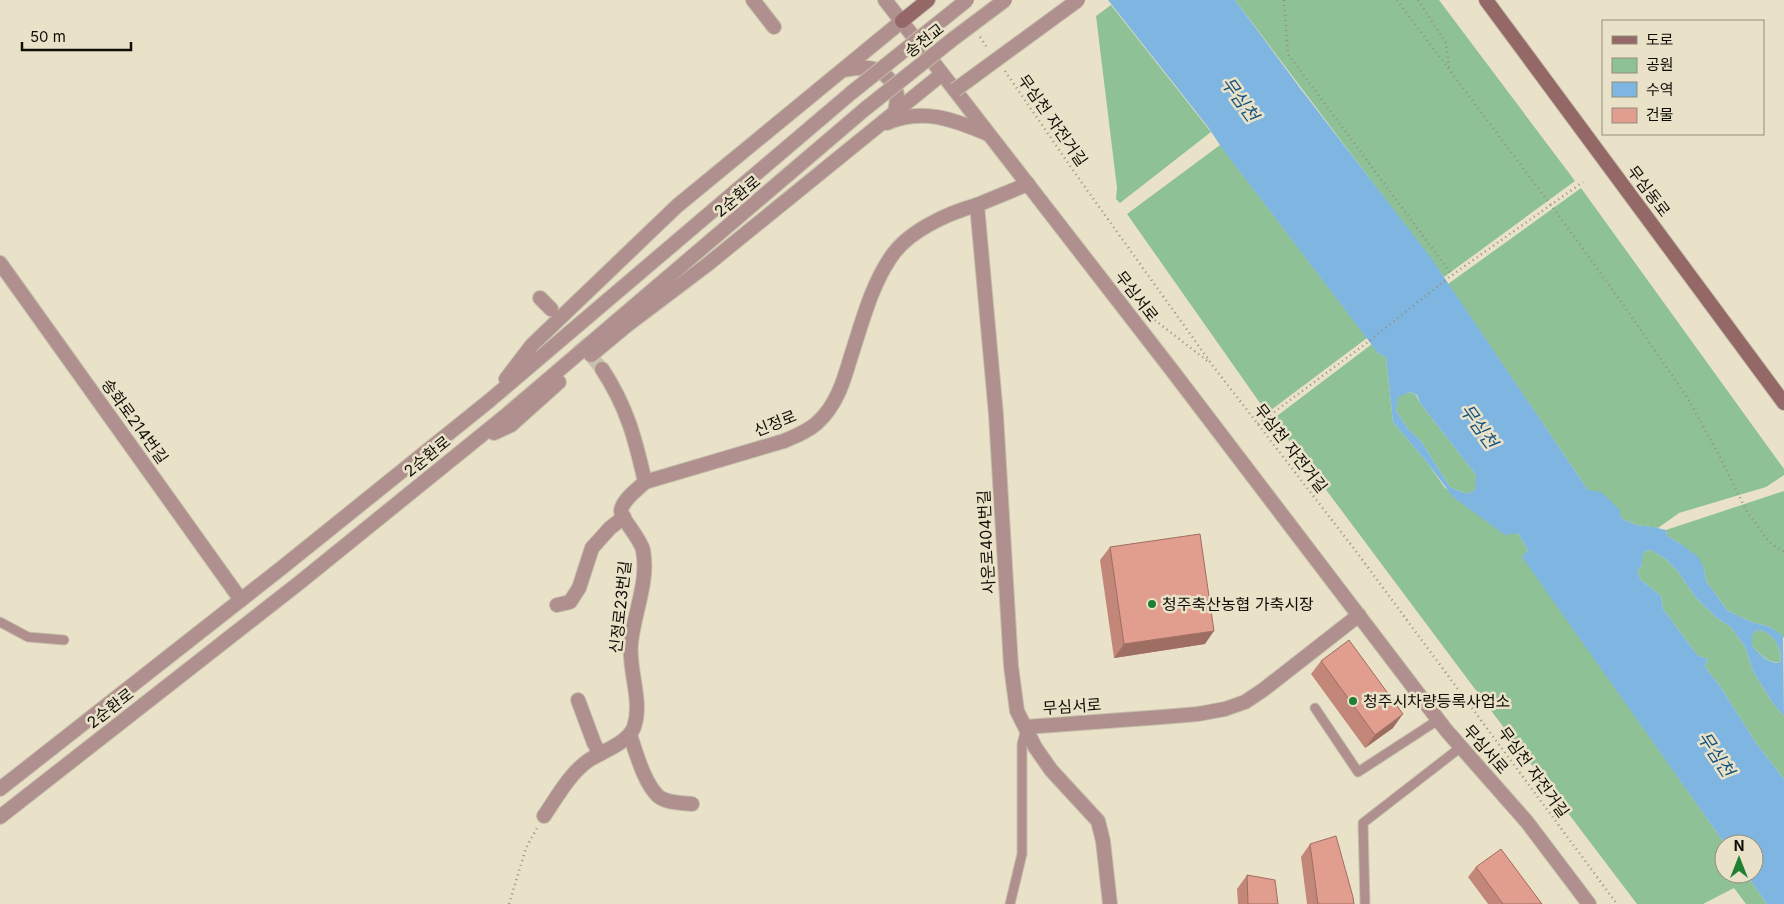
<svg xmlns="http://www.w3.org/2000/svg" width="1784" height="904" viewBox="0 0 1784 904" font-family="Inter,'Noto Sans KR',sans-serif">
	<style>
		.green { fill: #8fc197 }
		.water { fill: #7fb5e1; fill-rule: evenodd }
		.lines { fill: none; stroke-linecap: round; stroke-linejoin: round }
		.minor-tunnel { stroke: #c8c2ac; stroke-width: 14; stroke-dasharray: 14 7; stroke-linecap: butt }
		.service-casing { stroke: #c6c0aa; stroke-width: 11 }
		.minor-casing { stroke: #c6c0aa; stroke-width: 16 }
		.tertiary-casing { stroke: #c6c0aa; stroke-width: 16 }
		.secondary-casing { stroke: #c6c0aa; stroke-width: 16 }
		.path { stroke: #96907e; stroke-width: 2.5; stroke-dasharray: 1 4; stroke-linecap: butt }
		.service { stroke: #af908f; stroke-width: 9 }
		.minor { stroke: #af908f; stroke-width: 14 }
		.tertiary { stroke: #af908f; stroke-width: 14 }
		.secondary { stroke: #956868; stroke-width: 14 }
		.tertiary-bridge-casing { stroke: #c6c0aa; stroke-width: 16; stroke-linecap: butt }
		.tertiary-bridge { stroke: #af908f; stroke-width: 14 }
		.wall { fill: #c28779 }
		.shaded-wall { fill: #9e6e63 }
		.building { fill: #e19d8d; stroke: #9e6e63 }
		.poi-dot { fill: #1f7f32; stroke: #e9e2c9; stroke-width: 2 }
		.labels { text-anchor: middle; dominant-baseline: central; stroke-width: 5; stroke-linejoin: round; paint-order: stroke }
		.street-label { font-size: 16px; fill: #100d06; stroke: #e9e2c9 }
		.poi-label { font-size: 16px; fill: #100d06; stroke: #e9e2c9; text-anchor: start }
		.water-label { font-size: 18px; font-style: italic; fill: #16537d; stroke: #e9e2c9 }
	</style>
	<rect width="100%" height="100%" fill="#e9e2c9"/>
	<g class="green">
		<polygon points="1235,0 1439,0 1575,181 1444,277"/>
		<polygon points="1111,5 1211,132 1120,203 1116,199 1117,188 1096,16"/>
		<polygon points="1220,145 1367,338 1267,413 1127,214"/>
		<polygon points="1581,188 1784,469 1784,475 1766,487 1679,513 1658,528 1636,525 1621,518 1588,490 1448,284"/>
		<path d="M1372 344 1378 353 1386 357 1393 422 1429 465 1445 488 1518 533 1528 550 1523 557 1725 844H1724V874H1746L1767 904H1746L1734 888 1703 904H1637C1514 743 1394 580 1273 419Z"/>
		<polygon points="1410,392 1416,395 1420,403 1476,475 1476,490 1467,494 1450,487 1421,441 1408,429 1396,411 1397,397"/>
		<polygon points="1784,491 1784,638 1770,627 1752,622 1728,611 1706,581 1704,568 1681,544 1667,536 1666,530"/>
		<polygon points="1651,550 1666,559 1679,573 1696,598 1717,618 1731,627 1745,647 1754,673 1774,705 1784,716 1784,779 1756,743 1722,689 1705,667 1708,659 1698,656 1663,609 1661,596 1641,580 1637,571 1642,565 1642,556 1645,551"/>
		<path d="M1757 630C1771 630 1784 648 1780 663 1767 662 1761 655 1752 646V635Z"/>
	</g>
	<path class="water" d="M1108 0H1235L1300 88 1431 258 1588 490 1601 492 1619 509 1621 518 1636 525 1653 527 1666 530 1667 536 1681 544 1698 557 1704 568 1706 581 1728 611 1752 622 1770 627 1783 636 1784 716 1774 705 1754 673 1745 647 1731 627 1717 618 1696 598 1679 573 1666 559 1651 550 1645 551 1642 556V565L1637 571 1641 580 1661 596 1663 609 1698 656 1708 659 1705 667 1722 689 1756 743 1784 779V904H1767L1746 874H1754V844H1725L1522 557 1528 550 1518 533 1505 535 1453 497 1429 465 1393 422 1386 357 1378 353 1222 148 1208 127ZM1410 392 1417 395 1420 403 1476 475 1475 490 1467 494 1450 487 1421 441 1408 429 1396 411 1398 397ZM1757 630C1771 630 1784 648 1780 663 1767 663 1761 655 1752 646V635Z"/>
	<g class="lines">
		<polyline class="minor-tunnel" points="552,310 602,369"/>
		<g class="service-casing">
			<g id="service">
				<polyline points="0,622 28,637 64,640"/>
				<polyline points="1315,708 1358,772 1438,720"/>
				<polyline points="1010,904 1022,854 1022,744 1026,728"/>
				<polyline points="1365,904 1363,823 1461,747"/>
			</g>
		</g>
		<g class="minor-casing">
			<g id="minor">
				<polyline points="753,0 774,27"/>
				<polyline points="1028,184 977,205 996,415 1011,666 1017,711 1035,747 1051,770 1098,821 1103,841 1110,904"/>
				<polyline points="0,263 241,600"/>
				<polyline points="540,298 551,309"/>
				<path d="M602 369C627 407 635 438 645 482L784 441C796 436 808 431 817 423 837 405 844 380 851 356 862 323 871 286 891 257 908 231 948 213 977 205"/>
				<polyline points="557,605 570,602 579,588 592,548 610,528 624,517"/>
				<polyline points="578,700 594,743 600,754"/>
				<polyline points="1026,727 1162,717 1198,714 1225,709 1245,702 1263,690 1359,615"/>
				<path d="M630 735C636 752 644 783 658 796 666 803 682 803 692 804"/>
				<path d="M544 816C557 797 570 773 589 760 603 751 628 743 634 727 643 700 628 671 631 643 634 612 649 582 643 550 640 538 621 518 621 511 622 500 638 489 645 482"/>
			</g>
		</g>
		<g class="tertiary-casing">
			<g id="tertiary">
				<polyline points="885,0 1171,369 1446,730 1527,822 1589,904"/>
				<path d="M844 70C864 66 882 65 893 85 895 88 897 92 897 96 897 101 896 107 895 112"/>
				<path d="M887 123C922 107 955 120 988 134"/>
				<polyline points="591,355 626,326 708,264 942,74"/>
				<polyline points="506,379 532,345 677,206 902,21"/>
				<polyline points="494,433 511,425 559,382"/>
				<polyline points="0,789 284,566 489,401 851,93"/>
				<polyline points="0,817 299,583 504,417 865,109"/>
			</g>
		</g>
		<g class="secondary-casing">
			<g id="secondary">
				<polyline points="1486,0 1784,403"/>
				<polyline points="902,21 928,0"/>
			</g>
		</g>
		<g class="path">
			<polyline points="1284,0 1288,54 1452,275"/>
			<polyline points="1397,0 1551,205 1620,300 1687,397 1720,457 1746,510 1769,542 1784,552"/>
			<polyline points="1418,0 1446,43 1449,68"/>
			<polyline points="980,37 988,49"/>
			<polyline points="1005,71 1077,176 1213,366 1355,550 1617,904"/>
			<polyline points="1147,314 1210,363"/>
			<polyline points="1258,424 1368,342 1448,278 1583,182"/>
			<polyline points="509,904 526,848 537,828"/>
		</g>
		<use href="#service" class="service"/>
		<use href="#minor" class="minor"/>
		<use href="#tertiary" class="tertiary"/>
		<use href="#secondary" class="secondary"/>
		<g class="tertiary-bridge-casing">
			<g id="tertiary-bridge">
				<polyline points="955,90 1078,0"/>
				<polyline points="851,93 967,0"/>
				<polyline points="865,109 953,39 1005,0"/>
			</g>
		</g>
		<use href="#tertiary-bridge" class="tertiary-bridge"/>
	</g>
	<g class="wall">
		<polygon points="1110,547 1205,644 1114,658 1100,560"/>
		<polygon points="1321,661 1393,728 1365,748 1311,674"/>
		<polygon points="1310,844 1354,904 1307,904 1301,857"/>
		<polygon points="1476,867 1542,904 1488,904 1468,877"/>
		<polygon points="1247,875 1278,904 1238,904 1237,889"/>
	</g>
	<g class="shaded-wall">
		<polygon points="1214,631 1205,644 1114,658 1124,644"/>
		<polygon points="1403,714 1393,728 1365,748 1375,735"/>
	</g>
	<g class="building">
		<polygon points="1200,534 1214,631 1124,644 1110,547"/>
		<polygon points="1349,640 1403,714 1375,735 1321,661"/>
		<polygon points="1336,836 1353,897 1354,904 1318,904 1310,844"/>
		<polygon points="1501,849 1542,904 1503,904 1476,867"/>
		<polygon points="1247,875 1275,880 1278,904 1248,904"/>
	</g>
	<g class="poi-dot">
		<circle cx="1152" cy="604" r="5"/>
		<circle cx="1353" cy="701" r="5"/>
	</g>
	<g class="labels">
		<g class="street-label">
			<text transform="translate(924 40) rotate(-38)">송천교</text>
			<text transform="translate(1053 120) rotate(55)">무심천 자전거길</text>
			<text transform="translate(1649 191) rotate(53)">무심동로</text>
			<text transform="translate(737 196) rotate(-40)">2순환로</text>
			<text transform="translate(1137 296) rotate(52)">무심서로</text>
			<text transform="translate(135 421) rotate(54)">송화로214번길</text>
			<text transform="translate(775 423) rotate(-22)">신정로</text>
			<text transform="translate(1291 448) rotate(52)">무심천 자전거길</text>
			<text transform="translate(427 456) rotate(-39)">2순환로</text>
			<text transform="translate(986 542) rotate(-93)">사운로404번길</text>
			<text transform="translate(620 607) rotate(-84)">신정로23번길</text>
			<text transform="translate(1072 706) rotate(-4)">무심서로</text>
			<text transform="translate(110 708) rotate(-38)">2순환로</text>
			<text transform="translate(1486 749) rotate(49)">무심서로</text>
			<text transform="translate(1534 772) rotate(54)">무심천 자전거길</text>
		</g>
		<g class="poi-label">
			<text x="1162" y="604">청주축산농협 가축시장</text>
			<text x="1363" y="701">청주시차량등록사업소</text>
		</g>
		<g class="water-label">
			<text transform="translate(1240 99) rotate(54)">무심천</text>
			<text transform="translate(1479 426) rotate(54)">무심천</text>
			<text transform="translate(1716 754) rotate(56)">무심천</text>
		</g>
	</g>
	<rect x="1602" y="20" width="162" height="115" fill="#e9e2c9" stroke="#928d7b"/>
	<rect x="1612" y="36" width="25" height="8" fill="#956868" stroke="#928d7b"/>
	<text x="1646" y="45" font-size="15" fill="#100d06">도로</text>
	<rect x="1612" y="58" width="25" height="15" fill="#8fc197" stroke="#928d7b"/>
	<text x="1646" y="70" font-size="15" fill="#100d06">공원</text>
	<rect x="1612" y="82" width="25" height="15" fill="#7fb5e1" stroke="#928d7b"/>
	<text x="1646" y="95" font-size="15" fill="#100d06">수역</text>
	<rect x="1612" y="108" width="25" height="15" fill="#e19d8d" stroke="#928d7b"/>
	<text x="1646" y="120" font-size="15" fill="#100d06">건물</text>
	<g transform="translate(1739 859)"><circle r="24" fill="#e9e2c9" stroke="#928d7b"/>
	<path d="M0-4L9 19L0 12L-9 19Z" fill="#1f7f32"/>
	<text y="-8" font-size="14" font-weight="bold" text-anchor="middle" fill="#100d06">N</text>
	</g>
	<path d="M22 42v8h109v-8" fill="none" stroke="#100d06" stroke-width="2.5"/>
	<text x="30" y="42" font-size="15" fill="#100d06" stroke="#e9e2c9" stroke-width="4" paint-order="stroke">50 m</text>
</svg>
